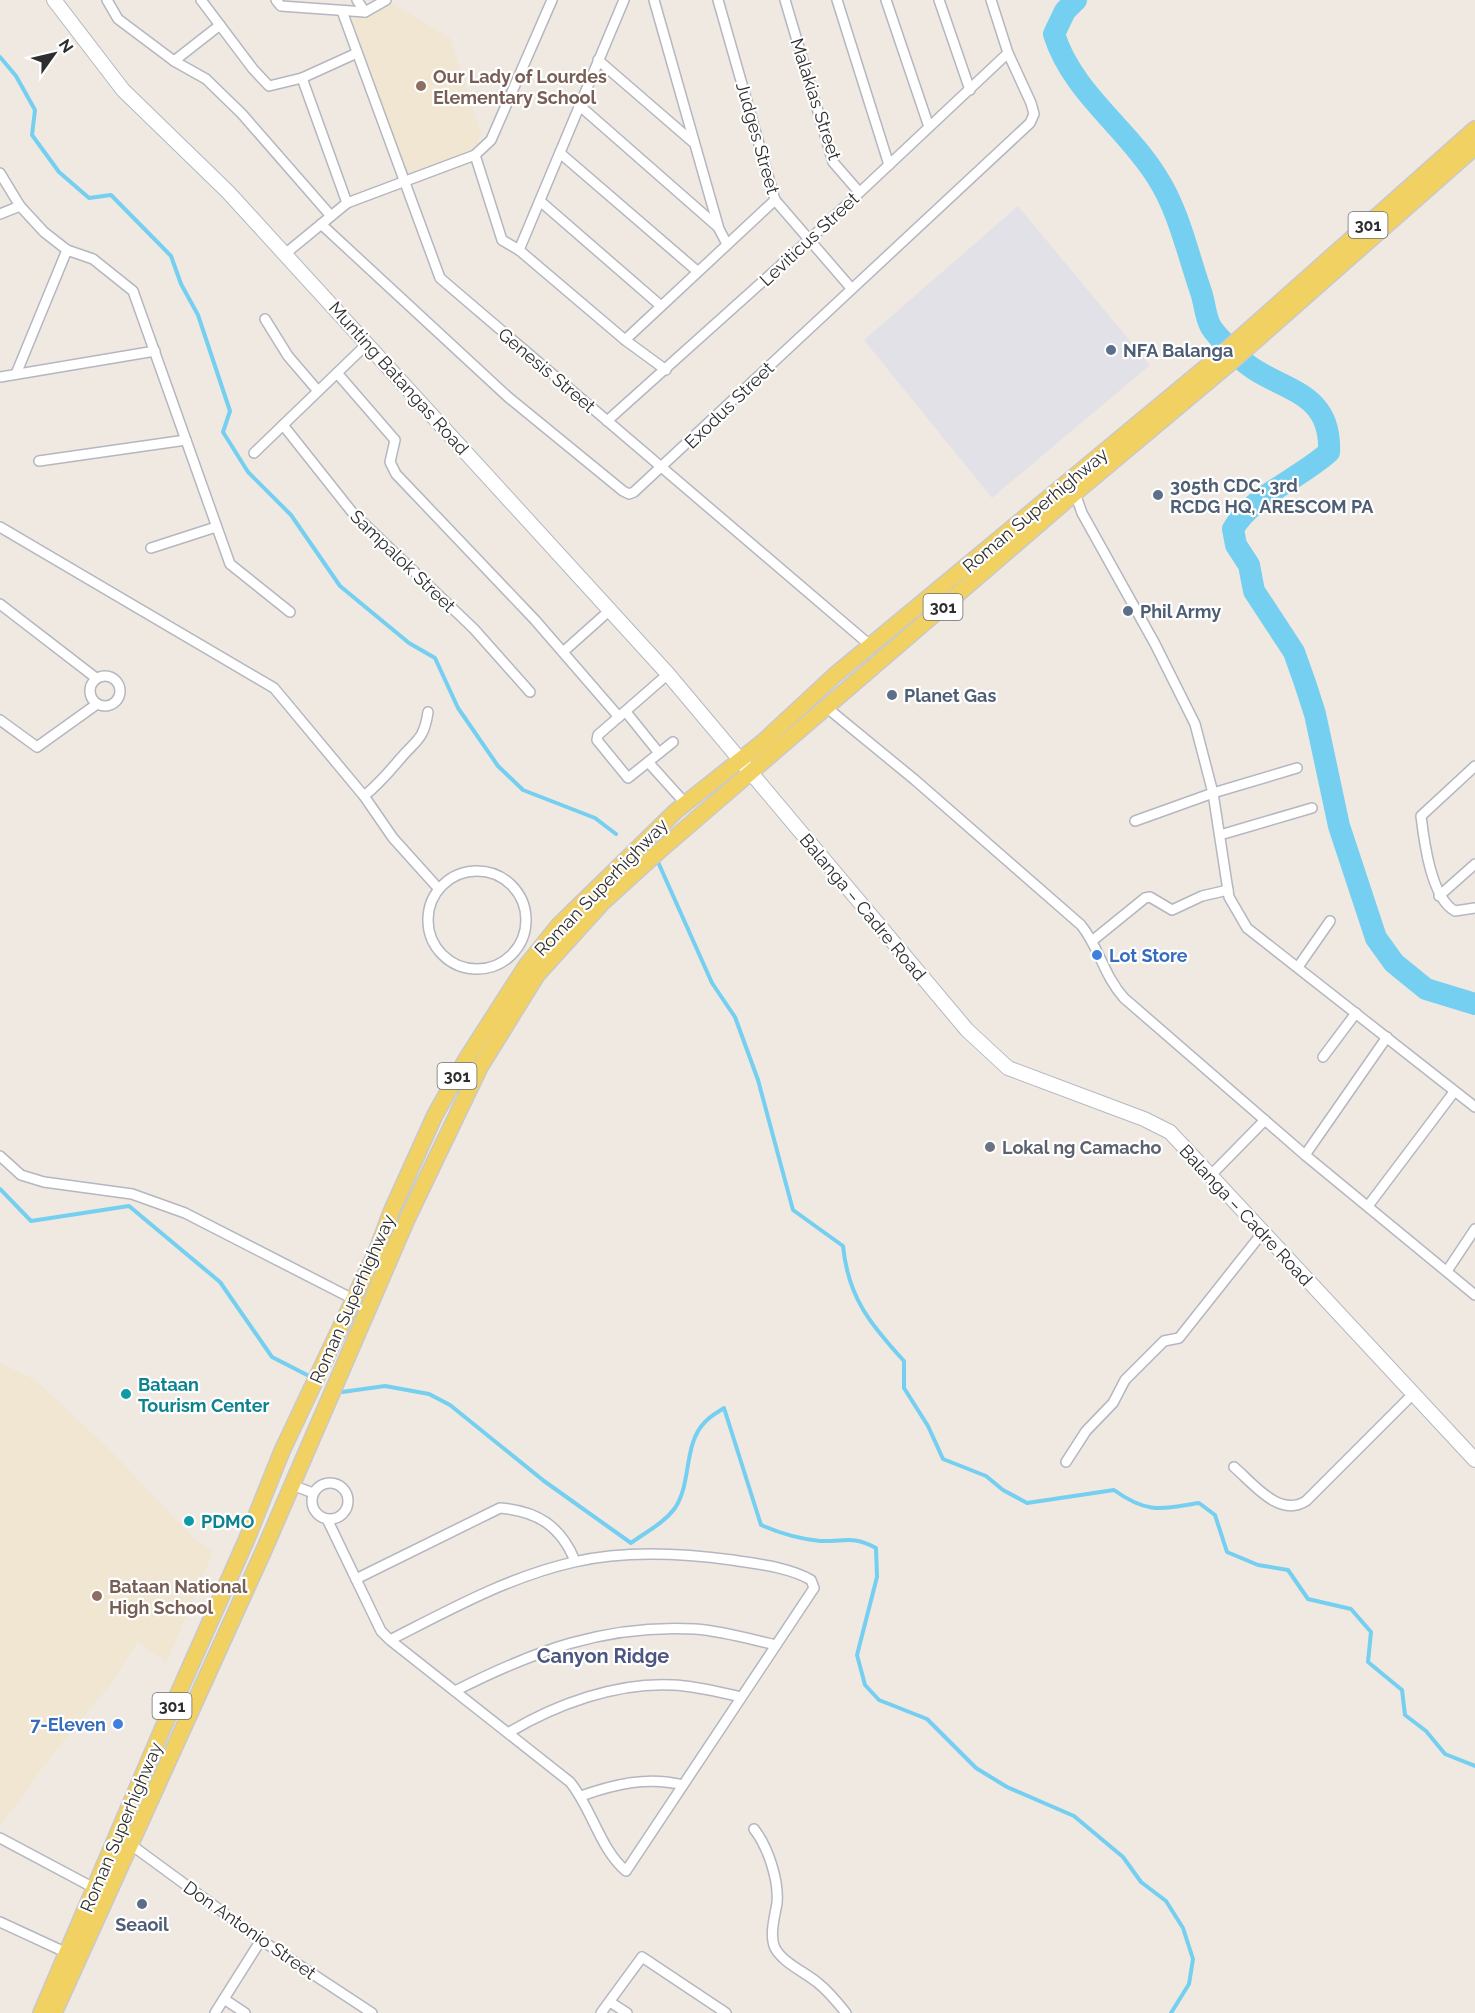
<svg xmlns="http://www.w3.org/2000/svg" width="1475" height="2013" viewBox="0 0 1475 2013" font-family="Raleway,sans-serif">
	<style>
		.industrial { fill: #e3e1e8 }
		.education { fill: #f0e6d1 }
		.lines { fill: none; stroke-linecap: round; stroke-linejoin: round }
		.stream { stroke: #75cff0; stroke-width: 4 }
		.river { stroke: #75cff0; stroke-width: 22 }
		.street-casing { stroke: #b4b7c1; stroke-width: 12 }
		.secondary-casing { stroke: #b4b7c1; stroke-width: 16 }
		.primary-casing { stroke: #c9c9c9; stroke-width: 18 }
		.street { stroke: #fff; stroke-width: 9 }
		.secondary { stroke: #fff; stroke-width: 14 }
		.primary { stroke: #f2d163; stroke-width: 15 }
		.education-dot { fill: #8d6e63; stroke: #fff; stroke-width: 2 }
		.service-dot { fill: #5c6f8a; stroke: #fff; stroke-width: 2 }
		.shop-dot { fill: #3f7fe0; stroke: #fff; stroke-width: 2 }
		.worship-dot { fill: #6b7280; stroke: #fff; stroke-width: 2 }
		.culture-dot { fill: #0f9aa8; stroke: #fff; stroke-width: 2 }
		.labels { text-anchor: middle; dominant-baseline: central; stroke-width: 4.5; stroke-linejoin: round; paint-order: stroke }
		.shield { fill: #fff; stroke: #6d6d6d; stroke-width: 1.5 }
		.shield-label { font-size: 16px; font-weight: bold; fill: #2e2e2e }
		.education-label { font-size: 18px; font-weight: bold; fill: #785e54; stroke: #fff; text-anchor: start }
		.street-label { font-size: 18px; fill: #2e2e2e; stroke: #fff }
		.service-label { font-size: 18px; font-weight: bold; fill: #4e5e75; stroke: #fff; text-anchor: start }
		.shop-label { font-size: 18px; font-weight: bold; fill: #366cbe; stroke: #fff; text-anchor: start }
		.worship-label { font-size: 18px; font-weight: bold; fill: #5b616d; stroke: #fff; text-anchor: start }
		.culture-label { font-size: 18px; font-weight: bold; fill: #0d838f; stroke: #fff; text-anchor: start }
		.neighbourhood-label { font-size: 20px; font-weight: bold; fill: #4d5680; stroke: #fff }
	</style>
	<rect width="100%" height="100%" fill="#efe9e1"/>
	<polygon class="industrial" points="1018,206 1150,365 992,498 864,340"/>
	<g class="education">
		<polygon points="391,3 450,38 481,134 474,151 408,177 352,20"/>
		<polygon points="0,1363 35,1380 109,1449 195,1540 213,1551 166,1663 138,1641 109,1686 54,1752 0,1826"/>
	</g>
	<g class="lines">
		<g class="stream">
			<polyline points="0,57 16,76 35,110 32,135 59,172 89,198 111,195 171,256 181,284 198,315 230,411 223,432 248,472 291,515 340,586 409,643 435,658 458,708 498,766 523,790 595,818 616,834"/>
			<path d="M658 862 712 983 735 1017 758 1080 793 1210 843 1246C848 1297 870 1324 904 1361V1388L928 1426 943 1459 986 1476 1003 1490 1027 1503 1114 1490C1147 1514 1161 1509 1199 1503L1215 1515 1227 1552 1258 1565 1288 1570 1308 1599 1351 1609 1371 1632 1368 1662 1402 1690 1405 1715 1426 1731 1445 1754 1475 1766"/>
			<polyline points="0,1189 31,1221 129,1206 220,1282 272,1357 311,1377"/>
			<path d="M337 1390 342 1392 385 1386 429 1394 450 1405 544 1481 631 1543C646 1532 664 1523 675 1508 692 1483 683 1444 705 1422 710 1416 718 1412 724 1408L761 1525C779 1533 800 1539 820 1541 845 1542 852 1535 876 1548L877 1577 857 1655 865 1685 879 1700 927 1719 976 1768 1007 1787 1074 1816 1123 1857 1141 1882 1166 1901 1183 1928 1193 1959 1189 1984 1171 2013"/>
		</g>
		<path class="river" d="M1076 0 1065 11 1054 34C1072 92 1126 127 1157 177 1179 211 1188 255 1201 292 1205 303 1205 317 1211 327 1217 337 1228 346 1236 354 1270 392 1332 384 1329 452 1299 479 1252 496 1233 529L1236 545 1249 565 1254 591 1294 652 1305 683 1315 714 1339 826 1376 938 1394 963 1426 989 1475 1004"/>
		<g class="street-casing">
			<g id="street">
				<polyline points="107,0 118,19 174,61"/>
				<polyline points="201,0 253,69 269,86 302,78 357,53"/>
				<polyline points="276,0 281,6 365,12 386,0"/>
				<polyline points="357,0 365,12"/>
				<polyline points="654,0 719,229 727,244"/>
				<polyline points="718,0 775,200 851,288"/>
				<polyline points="785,0 833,162 859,192"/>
				<polyline points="837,0 889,165"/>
				<polyline points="886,0 929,127"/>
				<polyline points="939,0 970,90"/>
				<polyline points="342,11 440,278 871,646"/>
				<polyline points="220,25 174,61 206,79 242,114 331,216"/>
				<polyline points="598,60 694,143"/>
				<polyline points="302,78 347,203"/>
				<polyline points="580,106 718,227"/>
				<polyline points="560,153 697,271"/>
				<polyline points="475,155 502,240 519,250 625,340 666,370"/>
				<polyline points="0,173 20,206 44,232 67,250 93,259 133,291 230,564 290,612"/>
				<polyline points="540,201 661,306"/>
				<polyline points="0,214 20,206"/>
				<polyline points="321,224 508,397 623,491 629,494 634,492 1030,123 1034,114 1031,103 1008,53 991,0"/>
				<polyline points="519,250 624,0"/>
				<polyline points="285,254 347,203 475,155 491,140 552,0"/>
				<polyline points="265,319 288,356 318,391"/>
				<polyline points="625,340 775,200"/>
				<polyline points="337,373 395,440 390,462 396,474 535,620 619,717"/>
				<polyline points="16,374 67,250"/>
				<polyline points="0,377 155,351"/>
				<polyline points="607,421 810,239 1008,53"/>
				<polyline points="283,425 352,512 474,629 530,692"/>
				<polyline points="254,453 367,344"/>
				<polyline points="39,461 186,440"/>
				<polyline points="1075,493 1082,513 1155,644 1195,724 1213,793 1229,897 1247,928 1475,1107"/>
				<polyline points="0,527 274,688 364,796 393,838 438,888"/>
				<polyline points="151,548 216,527"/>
				<polyline points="0,604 96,678"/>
				<polyline points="563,652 610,610"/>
				<polyline points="668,674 598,735 597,740 628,778 673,742"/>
				<circle cx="105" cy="691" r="15"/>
				<path d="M826 707 915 780 1081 925C1099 947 1104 976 1124 998L1305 1155 1475 1295"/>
				<polyline points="626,712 659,753"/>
				<polyline points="0,720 37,747 97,704"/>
				<polyline points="649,763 685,803"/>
				<path d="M1475 766 1421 816C1424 841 1431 898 1455 911L1475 908"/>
				<path d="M364 796C379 784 388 773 400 759 416 740 424 740 428 712"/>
				<polyline points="1135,821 1213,793 1297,768"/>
				<polyline points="1220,835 1312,808"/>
				<circle cx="477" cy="920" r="49"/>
				<polyline points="1439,896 1475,864"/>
				<polyline points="1092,941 1145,898 1150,897 1172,910 1202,896 1228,890"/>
				<polyline points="1298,967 1330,921"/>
				<polyline points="1323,1057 1356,1013"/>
				<polyline points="1305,1155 1387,1037"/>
				<polyline points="0,1156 21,1175 44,1182 132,1194 185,1213 353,1299"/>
				<polyline points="1210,1176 1265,1120"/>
				<polyline points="1368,1206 1454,1092"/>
				<polyline points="1447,1271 1475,1229"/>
				<polyline points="1066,1462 1086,1431 1113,1403 1125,1380 1164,1341 1179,1338 1263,1232"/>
				<path d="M1234 1467C1254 1484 1279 1518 1306 1501L1413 1394"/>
				<circle cx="330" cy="1501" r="18"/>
				<polyline points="292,1485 313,1493"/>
				<path d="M327 1519 381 1631 390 1640 570 1782C592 1809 600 1849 626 1871L814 1588 811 1580C789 1567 757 1564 732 1560 681 1553 625 1550 574 1562 508 1577 449 1610 390 1640"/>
				<path d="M356 1579 500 1508C537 1511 561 1526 575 1561"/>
				<path d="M455 1691C534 1651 605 1624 695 1629 722 1631 750 1639 776 1645"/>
				<path d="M508 1733C556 1704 617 1682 673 1685 696 1686 719 1692 741 1697"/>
				<path d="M581 1796C615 1784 648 1776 683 1785"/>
				<path d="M754 1829C768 1847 779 1880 777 1903 775 1916 769 1935 775 1948 783 1963 805 1972 818 1983 828 1991 838 2003 846 2013"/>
				<polyline points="0,1838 94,1888"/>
				<polyline points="130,1844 261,1940 372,2013"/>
				<polyline points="0,1922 67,1953"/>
				<polyline points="224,1999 245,2013"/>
				<polyline points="610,2002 627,2013"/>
				<polyline points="215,2013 261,1940"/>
				<polyline points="601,2013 642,1957 726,2013"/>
			</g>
		</g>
		<g class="secondary-casing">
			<polyline id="secondary" points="54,0 123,90 228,192 668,674 967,1030 1008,1068 1144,1119 1170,1132 1475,1460"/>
		</g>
		<g class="primary-casing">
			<g id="primary">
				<polyline points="41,2013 162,1730 246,1541 282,1451 377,1250 392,1210 435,1115 467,1058 526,966 558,926 676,811 764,741 835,675 1222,354 1475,129"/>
				<polyline points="54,2013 264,1550 408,1217 480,1067 537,975 603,902 658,852 1075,493 1230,363 1475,147"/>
			</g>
		</g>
		<use href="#street" class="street"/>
		<use href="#secondary" class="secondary"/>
		<use href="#primary" class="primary"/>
	</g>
	<g class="education-dot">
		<circle cx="421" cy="86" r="6"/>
		<circle cx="97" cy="1596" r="6"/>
	</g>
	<g class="service-dot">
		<circle cx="1111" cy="350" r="6"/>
		<circle cx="1158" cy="495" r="6"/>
		<circle cx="1128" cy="611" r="6"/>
		<circle cx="892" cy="695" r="6"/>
		<circle cx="142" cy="1904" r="6"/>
	</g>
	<g class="shop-dot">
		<circle cx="1097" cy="955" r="6"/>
		<circle cx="118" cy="1724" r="6"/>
	</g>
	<circle class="worship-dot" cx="990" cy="1147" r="6"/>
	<g class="culture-dot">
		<circle cx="126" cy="1394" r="6"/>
		<circle cx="189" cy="1521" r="6"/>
	</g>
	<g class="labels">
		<g class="shield">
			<rect x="1348.5" y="212" width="39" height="26" rx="4.5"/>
			<rect x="923.5" y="594" width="39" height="26" rx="4.5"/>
			<rect x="437.5" y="1063" width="39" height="26" rx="4.5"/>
			<rect x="152.5" y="1693" width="39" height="26" rx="4.5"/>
		</g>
		<g class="shield-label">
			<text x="1368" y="225">301</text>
			<text x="943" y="607">301</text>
			<text x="457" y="1076">301</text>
			<text x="172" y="1706">301</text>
		</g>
		<g class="education-label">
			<text x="433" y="76">Our Lady of Lourdes<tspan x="433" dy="21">Elementary School</tspan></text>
			<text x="109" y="1586">Bataan National<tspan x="109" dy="21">High School</tspan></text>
		</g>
		<g class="street-label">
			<text transform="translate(816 99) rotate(72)">Malakias Street</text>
			<text transform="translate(758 138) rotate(74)">Judges Street</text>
			<text transform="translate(809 239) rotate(-43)">Leviticus Street</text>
			<text transform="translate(547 370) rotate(40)">Genesis Street</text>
			<text transform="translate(399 378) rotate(48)">Munting Batangas Road</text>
			<text transform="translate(729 405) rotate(-44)">Exodus Street</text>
			<text transform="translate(1035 510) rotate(-40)">Roman Superhighway</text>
			<text transform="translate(403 561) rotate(44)">Sampalok Street</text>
			<text transform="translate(601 887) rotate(-46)">Roman Superhighway</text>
			<text transform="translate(863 907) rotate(50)">Balanga – Cadre Road</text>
			<text transform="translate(1246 1215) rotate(47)">Balanga – Cadre Road</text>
			<text transform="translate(352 1299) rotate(-66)">Roman Superhighway</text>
			<text transform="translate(121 1827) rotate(-67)">Roman Superhighway</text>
			<text transform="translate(250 1930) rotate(35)">Don Antonio Street</text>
		</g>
		<g class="service-label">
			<text x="1123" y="350">NFA Balanga</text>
			<text x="1170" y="485">305th CDC, 3rd<tspan x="1170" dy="21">RCDG HQ, ARESCOM PA</tspan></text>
			<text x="1140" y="611">Phil Army</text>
			<text x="904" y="695">Planet Gas</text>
			<text x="142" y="1924" text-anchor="middle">Seaoil</text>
		</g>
		<g class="shop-label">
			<text x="1109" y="955">Lot Store</text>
			<text x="106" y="1724" text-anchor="end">7-Eleven</text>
		</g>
		<g class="worship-label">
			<text x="1002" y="1147">Lokal ng Camacho</text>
		</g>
		<g class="culture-label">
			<text x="138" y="1384">Bataan<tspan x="138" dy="21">Tourism Center</tspan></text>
			<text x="201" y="1521">PDMO</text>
		</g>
		<g class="neighbourhood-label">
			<text x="603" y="1656">Canyon Ridge</text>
		</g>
	</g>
	<g transform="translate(54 54) rotate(56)" stroke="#ffffff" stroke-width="4.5" paint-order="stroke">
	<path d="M0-4.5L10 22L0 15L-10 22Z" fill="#2e2e2e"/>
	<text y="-9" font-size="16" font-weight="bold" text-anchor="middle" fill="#2e2e2e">N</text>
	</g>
</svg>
